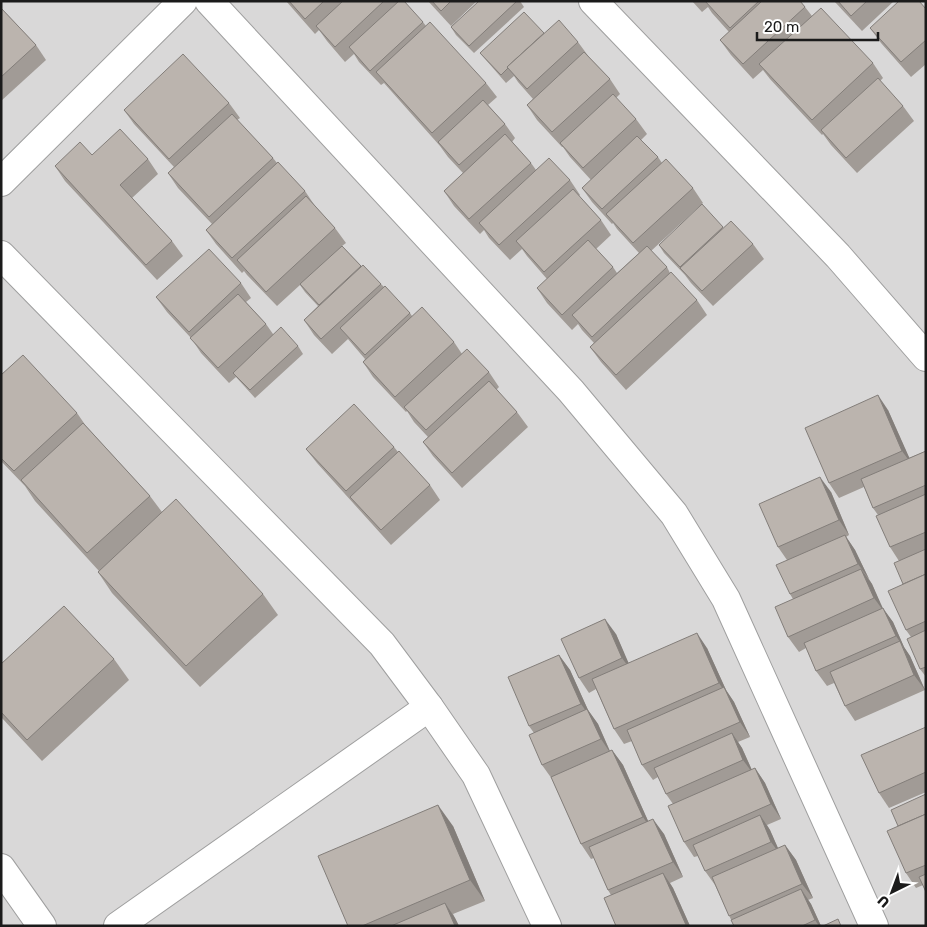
<svg xmlns="http://www.w3.org/2000/svg" width="927" height="927" viewBox="0 0 927 927" font-family="Rubik,sans-serif">
	<style>
		.residential { fill: #d9d8d8 }
		.lines { fill: none; stroke-linecap: round; stroke-linejoin: round }
		.minor-casing { stroke: #9f9f9f; stroke-width: 30 }
		.minor { stroke: #fff; stroke-width: 28 }
		.wall { fill: #a19b96 }
		.shaded-wall { fill: #837e7a }
		.building { fill: #bbb4ae; stroke: #837e7a }
	</style>
	<rect width="100%" height="100%" fill="#ebe8e1"/>
	<rect class="residential" x="1" y="1" width="925" height="925"/>
	<g class="lines">
		<g class="minor-casing">
			<g id="minor">
				<polyline points="209,1 571,391 674,514 726,599 874,926"/>
				<polyline points="593,1 838,256 926,357"/>
				<polyline points="1,182 183,1"/>
				<polyline points="1,255 382,644 429,707 476,775 547,926"/>
				<polyline points="1,868 42,926"/>
				<polyline points="118,926 429,707"/>
			</g>
		</g>
		<use href="#minor" class="minor"/>
	</g>
	<g class="wall">
		<polygon points="286,1 397,1 423,22 426,26 486,83 497,97 488,105 505,124 515,138 512,142 531,163 536,170 570,180 580,195 579,196 601,220 611,235 596,249 613,267 617,273 639,253 617,229 613,223 612,224 592,202 582,188 591,180 570,157 563,147 562,147 537,120 527,105 533,99 518,82 514,76 506,83 486,60 480,53 544,33 578,42 589,57 610,79 620,94 616,98 636,119 647,134 641,140 658,157 662,163 693,188 703,203 651,251 667,267 670,273 697,300 707,315 626,390 601,362 590,347 594,343 582,330 578,324 572,330 547,303 537,288 547,279 527,256 522,249 510,260 489,238 484,230 480,234 454,206 444,191 463,173 448,157 440,146 384,83 381,85 359,62 354,54 345,62 327,41 319,30 315,34"/>
		<polygon points="428,1 477,1 451,26"/>
		<polygon points="479,1 520,1 524,7 474,53 456,35 451,27"/>
		<polygon points="692,1 800,1 805,7 812,16 873,63 883,78 880,81 903,106 914,121 857,173 831,145 823,134 822,135 770,79 763,70 753,79 731,55 720,40 729,32 712,13 708,7 702,12"/>
		<polygon points="834,1 894,1 862,31"/>
		<polygon points="1,8 36,45 46,60 1,101"/>
		<polygon points="926,9 926,64 911,77 881,43 870,28"/>
		<polygon points="229,103 240,118 237,120 273,158 277,163 305,191 315,206 335,228 346,243 342,246 361,266 381,284 410,313 412,316 454,342 462,354 489,372 499,387 496,390 517,412 528,427 462,488 433,456 423,442 428,437 414,422 407,411 406,412 373,377 363,362 365,359 348,339 332,354 314,335 304,320 318,306 305,292 300,285 277,306 247,275 244,271 242,273 216,244 206,230 212,224 178,188 168,173 174,167 134,124 124,110"/>
		<polygon points="92,155 148,159 158,174 132,198 172,241 183,256 157,280 65,181 55,166"/>
		<polygon points="724,228 753,244 764,259 713,306 691,283 685,275 664,253 659,245"/>
		<polygon points="241,283 251,298 246,302 266,324 273,334 298,346 303,354 255,398 236,377 229,383 201,353 191,338 167,312 156,297"/>
		<polygon points="1,375 77,413 86,426 150,496 162,512 263,594 278,615 200,687 112,593 98,572 99,571 35,501 25,486 1,461"/>
		<polygon points="888,410 909,458 926,451 926,677 920,669 911,637 906,630 903,584 899,561 890,547 878,515 873,508 864,487 839,498 829,483"/>
		<polygon points="394,447 398,452 430,485 440,500 391,545 317,463 306,449"/>
		<polygon points="831,492 849,535 846,537 855,550 869,579 872,584 882,608 893,622 904,647 910,656 925,690 855,721 845,706 834,683 827,686 816,671 806,648 799,652 788,637 793,599 790,594 787,560 778,547"/>
		<polygon points="616,634 628,663 707,648 726,690 734,702 750,737 738,742 742,748 752,770 755,768 765,783 781,819 767,825 770,830 778,849 785,845 796,860 813,898 808,900 811,904 821,926 734,926 715,885 705,871 698,856 694,857 684,842 673,804 666,794 658,777 653,780 642,765 632,741 624,744 614,729 596,689 589,693 579,678"/>
		<polygon points="559,655 570,670 588,710 598,724 610,751 612,750 623,765 648,821 664,834 683,877 670,883 673,888 690,926 616,926 611,895 608,890 594,858 591,859 581,844 552,779 542,765 534,733 529,726"/>
		<polygon points="114,659 129,680 42,761 1,717 1,664"/>
		<polygon points="926,727 926,792 889,808 879,793"/>
		<polygon points="926,794 926,892 923,885 916,888 906,873 898,826"/>
		<polygon points="453,826 485,901 453,914 459,926 348,926"/>
	</g>
	<g class="shaded-wall">
		<polygon points="878,395 888,410 913,466 902,451"/>
		<polygon points="820,477 831,492 849,535 839,520"/>
		<polygon points="845,535 855,550 869,579 858,564"/>
		<polygon points="861,569 872,584 885,613 874,598"/>
		<polygon points="883,608 893,622 904,647 910,656 925,690 914,675 902,645 896,636"/>
		<polygon points="605,619 616,634 633,673 622,658"/>
		<polygon points="697,633 707,648 726,690 734,702 750,737 740,722 727,695 719,683"/>
		<polygon points="559,655 570,670 588,710 598,724 611,754 601,739 591,718 581,704"/>
		<polygon points="732,733 742,748 754,775 743,760"/>
		<polygon points="612,750 623,765 653,832 643,817"/>
		<polygon points="755,768 765,783 781,819 771,804"/>
		<polygon points="438,805 453,826 485,901 470,880"/>
		<polygon points="760,815 770,830 782,857 771,842"/>
		<polygon points="653,819 664,834 683,877 673,862"/>
		<polygon points="785,845 796,860 813,898 802,884"/>
		<polygon points="663,873 673,888 690,926 686,926"/>
		<polygon points="801,889 811,904 821,926 819,926 815,920"/>
		<polygon points="445,903 455,918 459,926 455,926"/>
	</g>
	<g class="building">
		<polygon points="289,1 324,1 305,19"/>
		<polygon points="343,1 384,1 335,47 316,26"/>
		<polygon points="399,1 404,1 423,22 370,71 349,47"/>
		<polygon points="432,1 451,1 441,11"/>
		<polygon points="479,1 517,1 469,46 451,27"/>
		<polygon points="705,1 759,1 730,28"/>
		<polygon points="762,1 800,1 805,7 743,64 720,40"/>
		<polygon points="838,1 867,1 851,16"/>
		<polygon points="899,1 919,1 926,9 926,40 901,62 870,28"/>
		<polygon points="1,8 36,45 1,77"/>
		<polygon points="821,8 873,63 812,120 759,64"/>
		<polygon points="524,12 544,33 507,67 508,68 501,75 480,53"/>
		<polygon points="559,20 578,42 527,89 507,67"/>
		<polygon points="430,22 486,83 432,133 376,72"/>
		<polygon points="584,52 610,79 552,132 527,105"/>
		<polygon points="183,54 229,103 169,159 124,110"/>
		<polygon points="878,78 903,106 846,158 821,130"/>
		<polygon points="613,94 636,119 583,168 560,143"/>
		<polygon points="483,100 505,124 459,165 438,142"/>
		<polygon points="232,114 273,158 209,217 168,173"/>
		<polygon points="120,129 148,159 120,185 172,241 146,265 55,166 80,142 92,155"/>
		<polygon points="505,134 531,163 469,219 444,191"/>
		<polygon points="637,136 658,157 602,209 582,188"/>
		<polygon points="549,158 570,180 499,245 479,223"/>
		<polygon points="666,159 693,188 633,243 606,214"/>
		<polygon points="278,162 305,191 232,258 206,230"/>
		<polygon points="573,189 601,220 544,272 516,241"/>
		<polygon points="306,196 335,228 266,292 237,260"/>
		<polygon points="702,204 723,227 680,267 659,245"/>
		<polygon points="731,221 753,244 702,291 680,268"/>
		<polygon points="588,240 613,267 562,315 537,288"/>
		<polygon points="342,246 361,266 319,305 300,284"/>
		<polygon points="647,246 667,267 592,337 572,315"/>
		<polygon points="209,249 241,283 189,332 156,297"/>
		<polygon points="363,265 381,284 321,339 304,320"/>
		<polygon points="671,272 697,300 616,375 590,347"/>
		<polygon points="385,286 410,313 365,355 340,328"/>
		<polygon points="238,294 266,324 218,368 190,338"/>
		<polygon points="422,307 454,342 395,397 363,362"/>
		<polygon points="281,327 298,346 250,390 233,373"/>
		<polygon points="467,349 489,372 426,430 404,407"/>
		<polygon points="23,355 77,413 14,471 1,458 1,375"/>
		<polygon points="489,381 517,412 452,473 423,442"/>
		<polygon points="878,395 902,451 829,483 805,428"/>
		<polygon points="354,404 394,447 346,491 306,449"/>
		<polygon points="83,423 150,496 87,553 21,480"/>
		<polygon points="399,451 430,485 381,530 350,497"/>
		<polygon points="926,451 926,485 873,508 861,479"/>
		<polygon points="820,477 839,520 778,547 759,504"/>
		<polygon points="926,494 926,532 890,547 876,516"/>
		<polygon points="176,499 263,594 186,666 98,572"/>
		<polygon points="845,535 858,564 790,594 776,565"/>
		<polygon points="926,549 926,574 903,584 894,563"/>
		<polygon points="861,569 874,598 788,637 775,607"/>
		<polygon points="926,574 926,621 906,630 888,591"/>
		<polygon points="64,606 114,659 27,740 1,712 1,664"/>
		<polygon points="883,608 896,636 816,671 804,643"/>
		<polygon points="605,619 622,658 579,678 561,639"/>
		<polygon points="926,630 926,667 920,669 907,639"/>
		<polygon points="697,633 719,683 614,729 592,679"/>
		<polygon points="900,641 914,675 845,706 830,672"/>
		<polygon points="559,655 581,704 529,726 508,677"/>
		<polygon points="724,687 740,722 642,765 627,730"/>
		<polygon points="587,709 601,739 542,765 529,735"/>
		<polygon points="926,727 926,772 879,793 861,755"/>
		<polygon points="732,733 743,760 666,794 654,768"/>
		<polygon points="612,750 643,817 581,844 551,777"/>
		<polygon points="755,768 771,804 684,842 668,806"/>
		<polygon points="926,794 926,814 898,826 891,810"/>
		<polygon points="438,805 470,880 362,926 348,926 318,856"/>
		<polygon points="926,814 926,865 906,873 887,831"/>
		<polygon points="760,815 771,842 705,871 693,845"/>
		<polygon points="653,819 673,862 608,890 589,847"/>
		<polygon points="785,845 802,884 729,916 712,877"/>
		<polygon points="663,873 686,925 616,926 604,898"/>
		<polygon points="926,874 926,892 919,877"/>
		<polygon points="801,889 815,920 802,926 734,926 731,920"/>
		<polygon points="445,903 455,926 391,926"/>
		<polygon points="838,919 841,926 823,926"/>
	</g>
	<rect width="927" height="927" fill="none" stroke="#1b1b1b" stroke-width="5"/>
	<g transform="translate(892 892) rotate(222)" stroke="#ffffff" stroke-width="4" paint-order="stroke">
	<path d="M0-4L9 19L0 12L-9 19Z" fill="#1b1b1b"/>
	<text y="-8" font-size="14" font-weight="bold" text-anchor="middle" fill="#1b1b1b">U</text>
	</g>
	<path d="M757 32v8h121v-8" fill="none" stroke="#1b1b1b" stroke-width="2.5"/>
	<text x="764" y="32" font-size="15" fill="#1b1b1b" stroke="#ffffff" stroke-width="4" paint-order="stroke">20 m</text>
</svg>
